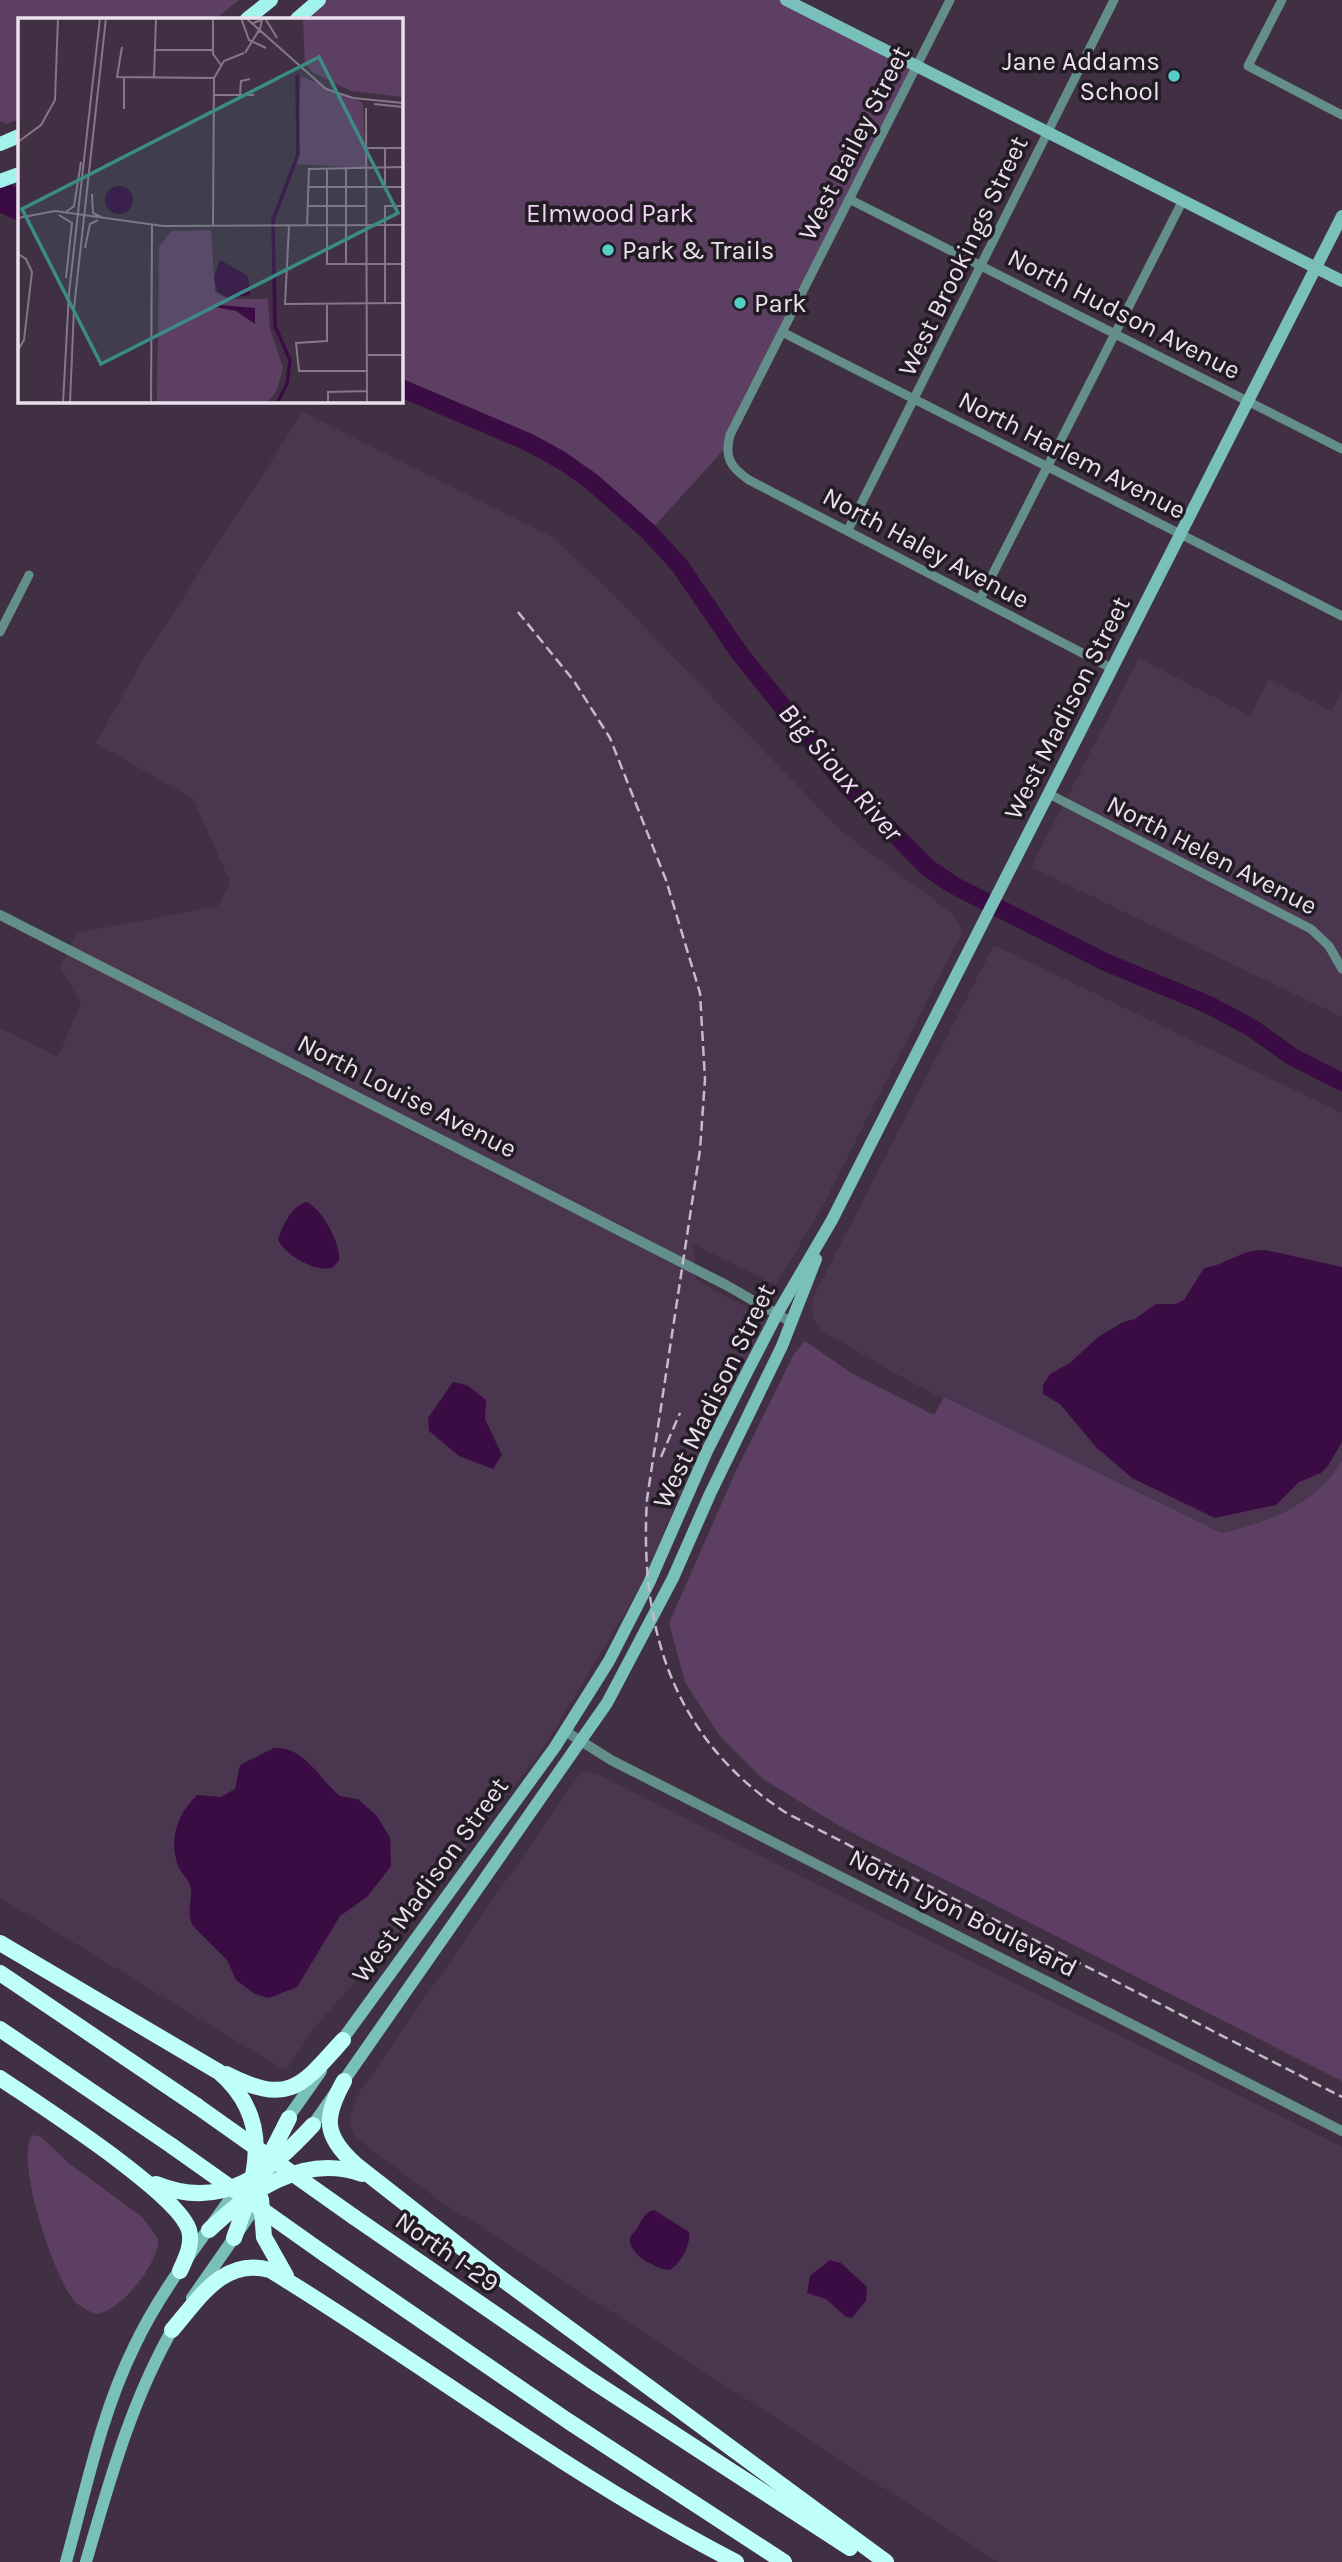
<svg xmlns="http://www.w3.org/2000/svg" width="1342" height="2562" viewBox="0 0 1342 2562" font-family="Karla,sans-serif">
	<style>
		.built { fill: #4b3650 }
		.green { fill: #5e3f64 }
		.water { fill: #3b0c44 }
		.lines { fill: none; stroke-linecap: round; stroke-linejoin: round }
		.river { stroke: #3b0c44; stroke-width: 18 }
		.minor { stroke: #638e8a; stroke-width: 9 }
		.tertiary { stroke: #638e8a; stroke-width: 10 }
		.secondary { stroke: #78c0b9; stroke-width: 12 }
		.trunk { stroke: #a3f2eb; stroke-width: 14 }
		.motorway { stroke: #bffff9; stroke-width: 16 }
		.rail { stroke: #c6bac8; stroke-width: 2.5; stroke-dasharray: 10 5; stroke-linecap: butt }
		.motorway-bridge { stroke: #bffff9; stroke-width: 16 }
		.poi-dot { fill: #55cec5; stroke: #231b24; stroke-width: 2.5 }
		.labels { text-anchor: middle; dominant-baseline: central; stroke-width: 7; stroke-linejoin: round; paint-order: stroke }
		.poi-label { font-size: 26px; fill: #ebe0ed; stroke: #231b24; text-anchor: start }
		.street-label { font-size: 26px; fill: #ebe0ed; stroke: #231b24 }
		.park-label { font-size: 26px; fill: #f0d3f5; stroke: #231b24 }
		.water-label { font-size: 28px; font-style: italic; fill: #f5d9fb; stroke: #231b24 }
		.inset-river { fill: none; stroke: #3b0c44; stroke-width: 3.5 }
		.inset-road { fill: none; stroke: #857688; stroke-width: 2 }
		.view { fill: #3b8b87; fill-opacity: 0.15; stroke: #3b8b87; stroke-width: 3.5 }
		.inset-edge { fill: none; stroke: #ebe0ed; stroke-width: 3.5 }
	</style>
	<rect width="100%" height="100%" fill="#413044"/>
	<g class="built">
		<polygon points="303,412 552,537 606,587 843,833 952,913 963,930 823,1205 776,1285 693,1244 696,1280 767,1318 671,1514 651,1565 635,1596 542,1750 411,1918 315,2027 286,2071 0,1898 0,1028 58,1057 81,1003 60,967 77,933 218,906 230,882 193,799 96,743 144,658"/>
		<polygon points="1139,658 1250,716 1269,679 1331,711 1342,691 1342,1017 1031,867"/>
		<polygon points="994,945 1342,1113 1342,1531 1314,1587 909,1381 822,1331 814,1321 811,1309 813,1298"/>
		<polygon points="582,1771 601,1776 1342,2147 1342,2562 998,2562 436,2198 355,2137 349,2122 359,2093"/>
	</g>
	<g class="green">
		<polygon points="0,0 239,0 215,19 19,19 19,119 7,124 0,121"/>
		<path d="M315 0H785L917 67 727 446 649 532C611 499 575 465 529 442 488 422 442 409 401 388V19H294Z"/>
		<path d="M805 1341 853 1374 934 1415 944 1397 1221 1533C1267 1524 1318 1503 1342 1461V2081L843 1828 763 1779 719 1735 685 1682 669 1623 735 1473 794 1354Z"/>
		<path d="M33 2135 41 2137 71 2165 142 2217 158 2239C160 2262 119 2314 95 2314 87 2310 78 2306 73 2299 54 2277 13 2156 33 2135Z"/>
	</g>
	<g class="water">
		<polygon points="0,178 19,189 19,221 0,213"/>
		<path d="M307 1202C323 1210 341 1244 339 1261L332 1268C315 1272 286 1256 278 1240 282 1226 292 1205 307 1202Z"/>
		<path d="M1265 1250 1342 1267V1442L1328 1466 1321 1473 1299 1482 1276 1505 1215 1518 1132 1478 1096 1447 1060 1404 1043 1394V1385L1050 1374 1070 1363 1098 1337 1123 1322 1135 1319 1156 1304H1176L1184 1300 1204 1268C1227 1265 1241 1249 1265 1250Z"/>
		<polygon points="453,1382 467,1385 486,1400 485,1419 502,1455 493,1469 459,1456 429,1431 428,1418"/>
		<path d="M274 1748C305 1746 320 1780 340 1796L358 1799 377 1816 390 1838 391 1866 367 1897 340 1916 297 1987 269 1998 255 1994 236 1980 227 1960 193 1926C186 1914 192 1902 191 1889 189 1878 181 1874 178 1865 168 1840 178 1813 197 1795L221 1797 235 1789 240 1765Z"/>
		<path d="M654 2210 689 2232C691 2244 681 2263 670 2270 658 2270 627 2254 630 2238 632 2233 637 2230 639 2225 643 2217 646 2212 654 2210Z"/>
		<polygon points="830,2260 841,2263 867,2287 866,2301 852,2318 846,2317 826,2299 807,2293 810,2276"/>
	</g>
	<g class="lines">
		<polyline class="river" points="401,388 528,442 561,460 591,481 649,532 680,566 740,654 847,786 928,868 953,885 1103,961 1209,1005 1252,1028 1291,1056 1342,1082"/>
		<g class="minor">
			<path d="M950 0 730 435C724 457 730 467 749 480L1113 669"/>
			<polyline points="1282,0 1248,66 1342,115"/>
			<polyline points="849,199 1342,449"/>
			<polyline points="782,332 1342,616"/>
			<polyline points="848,530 1114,0"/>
			<polyline points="980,599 1182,202"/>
			<polyline points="0,632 29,575"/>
			<polyline points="1049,794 1311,929 1329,946 1342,969"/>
		</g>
		<g class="tertiary">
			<polyline points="0,915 726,1285 791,1322"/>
			<polyline points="565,1731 611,1760 1342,2131"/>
		</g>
		<g class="secondary">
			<polyline points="786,0 1342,281"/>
			<polyline points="337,2047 555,1747 609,1661 649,1583 707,1451 743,1380 777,1314 832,1220 1342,216"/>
			<polyline points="283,2125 321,2071"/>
			<polyline points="308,2132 607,1703 673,1578 710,1494 782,1346 816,1259"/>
			<polyline points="192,2298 261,2199"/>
			<path d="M66 2562C86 2490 101 2414 134 2347 161 2289 204 2237 240 2185"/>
			<path d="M86 2562C110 2479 132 2398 176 2323"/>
		</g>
		<g class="trunk">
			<polyline points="247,19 271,0"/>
			<polyline points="297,19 319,0"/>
			<polyline points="0,144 19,136"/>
			<polyline points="0,181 19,174"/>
		</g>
		<g class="motorway">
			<path d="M0 1943 219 2072C275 2120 256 2178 234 2238"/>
			<polyline points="0,1973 197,2106"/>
			<polyline points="0,2029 172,2146"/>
			<path d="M226 2074C289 2106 301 2087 343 2040"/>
			<path d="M0 2078C38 2104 178 2193 189 2230 193 2244 186 2258 180 2271"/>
			<path d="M344 2081C324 2117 323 2135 355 2164L498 2276 886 2562"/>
			<polyline points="264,2167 289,2118"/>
			<path d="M156 2184C224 2212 269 2172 313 2125"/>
			<polyline points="261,2199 264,2237 286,2276"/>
			<polyline points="354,2217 591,2380 850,2548"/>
			<path d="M209 2230C250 2191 303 2153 362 2174"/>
			<polyline points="326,2255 568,2421 784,2562"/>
			<path d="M172 2330C199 2299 223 2257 270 2270 427 2366 572 2478 736 2562"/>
		</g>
		<g class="rail">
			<path d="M518 612 574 681 610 738 666 880 700 993 705 1079 700 1150 647 1499C639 1630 674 1741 788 1814L1342 2097"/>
			<polyline points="661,1457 680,1413"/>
		</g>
		<g class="motorway-bridge">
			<polyline points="197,2106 354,2217"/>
			<polyline points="172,2146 326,2255"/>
		</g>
	</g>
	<g class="poi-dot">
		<circle cx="1174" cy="76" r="7"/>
		<circle cx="608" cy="250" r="7"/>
		<circle cx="740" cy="303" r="7"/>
	</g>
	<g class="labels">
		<g class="poi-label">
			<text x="1160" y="61" text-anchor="end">Jane Addams<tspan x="1160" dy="30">School</tspan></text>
			<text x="622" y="250">Park &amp; Trails</text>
			<text x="754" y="303">Park</text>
		</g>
		<g class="street-label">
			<text transform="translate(854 143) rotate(-63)">West Bailey Street</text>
			<text transform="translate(963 256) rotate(-64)">West Brookings Street</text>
			<text transform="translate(1124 314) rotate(27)">North Hudson Avenue</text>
			<text transform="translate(1072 455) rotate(27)">North Harlem Avenue</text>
			<text transform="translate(926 548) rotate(28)">North Haley Avenue</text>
			<text transform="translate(1067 708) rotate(-63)">West Madison Street</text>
			<text transform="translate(1212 855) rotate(27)">North Helen Avenue</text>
			<text transform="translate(407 1096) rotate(27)">North Louise Avenue</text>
			<text transform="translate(714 1396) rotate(-64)">West Madison Street</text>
			<text transform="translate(430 1880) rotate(-54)">West Madison Street</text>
			<text transform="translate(963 1913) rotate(27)">North Lyon Boulevard</text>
			<text transform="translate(447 2252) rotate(35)">North I-29</text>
		</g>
		<g class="park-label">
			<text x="610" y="213">Elmwood Park</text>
		</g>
		<g class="water-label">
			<text transform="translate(841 772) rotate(49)">Big Sioux River</text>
		</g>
	</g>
	<g transform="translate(18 18)">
		<rect width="385" height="385" fill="#413044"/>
		<path d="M285 0H385V79L333 73 296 55 287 47ZM283 58 345 85 348 150 278 146ZM193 212 197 274 210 281H250L252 311 265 350 259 372 249 385H139L141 229 153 213Z" fill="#5e3f64"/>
		<path d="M87 182a14 14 0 1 1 28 0a14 14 0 1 1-28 0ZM202 242 230 258 232 277 210 280 199 273 196 259ZM202 287 237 290V306L218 293 197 289Z" fill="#3b0c44"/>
		<path class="inset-river" d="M259 385 269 366 272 342 257 308 255 202 280 136 279 57"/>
		<path class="inset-road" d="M195 0V36L203 47M223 0 231 22 248 30M228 0 308 71 335 80 385 85M247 0 259 20M235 5 244 2 241 15M104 29 99 59 196 60M136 32H195M227 35 241 12M106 59V91M136 59 138 0M195 77H236M222 77 223 63 232 61M356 86 385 89M348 90 349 385M0 124 23 107 37 82 40 0M349 130H385M309 150V246H385M328 150V247M290 169H385M367 169V130M74 176 75 195 85 200M290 188H348M48 194 56 188 63 144M41 197 54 205 48 260M0 200 37 193 145 208 385 207M195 207 196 60 206 43 226 35M271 208 267 286 385 285M289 208 291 151 385 149M67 230 72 206 80 202M0 236 8 241 14 254 6 322 0 332M367 285V188H385M309 286V323L278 325 281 353H349M348 337H385M45 385 51 275 82 0M52 385 56 290 88 0M133 385 134 207M310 385V374L349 373"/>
		<path class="view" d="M301 39 380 195 83 346 4 191Z"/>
		<rect width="385" height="385" class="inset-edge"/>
	</g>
</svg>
